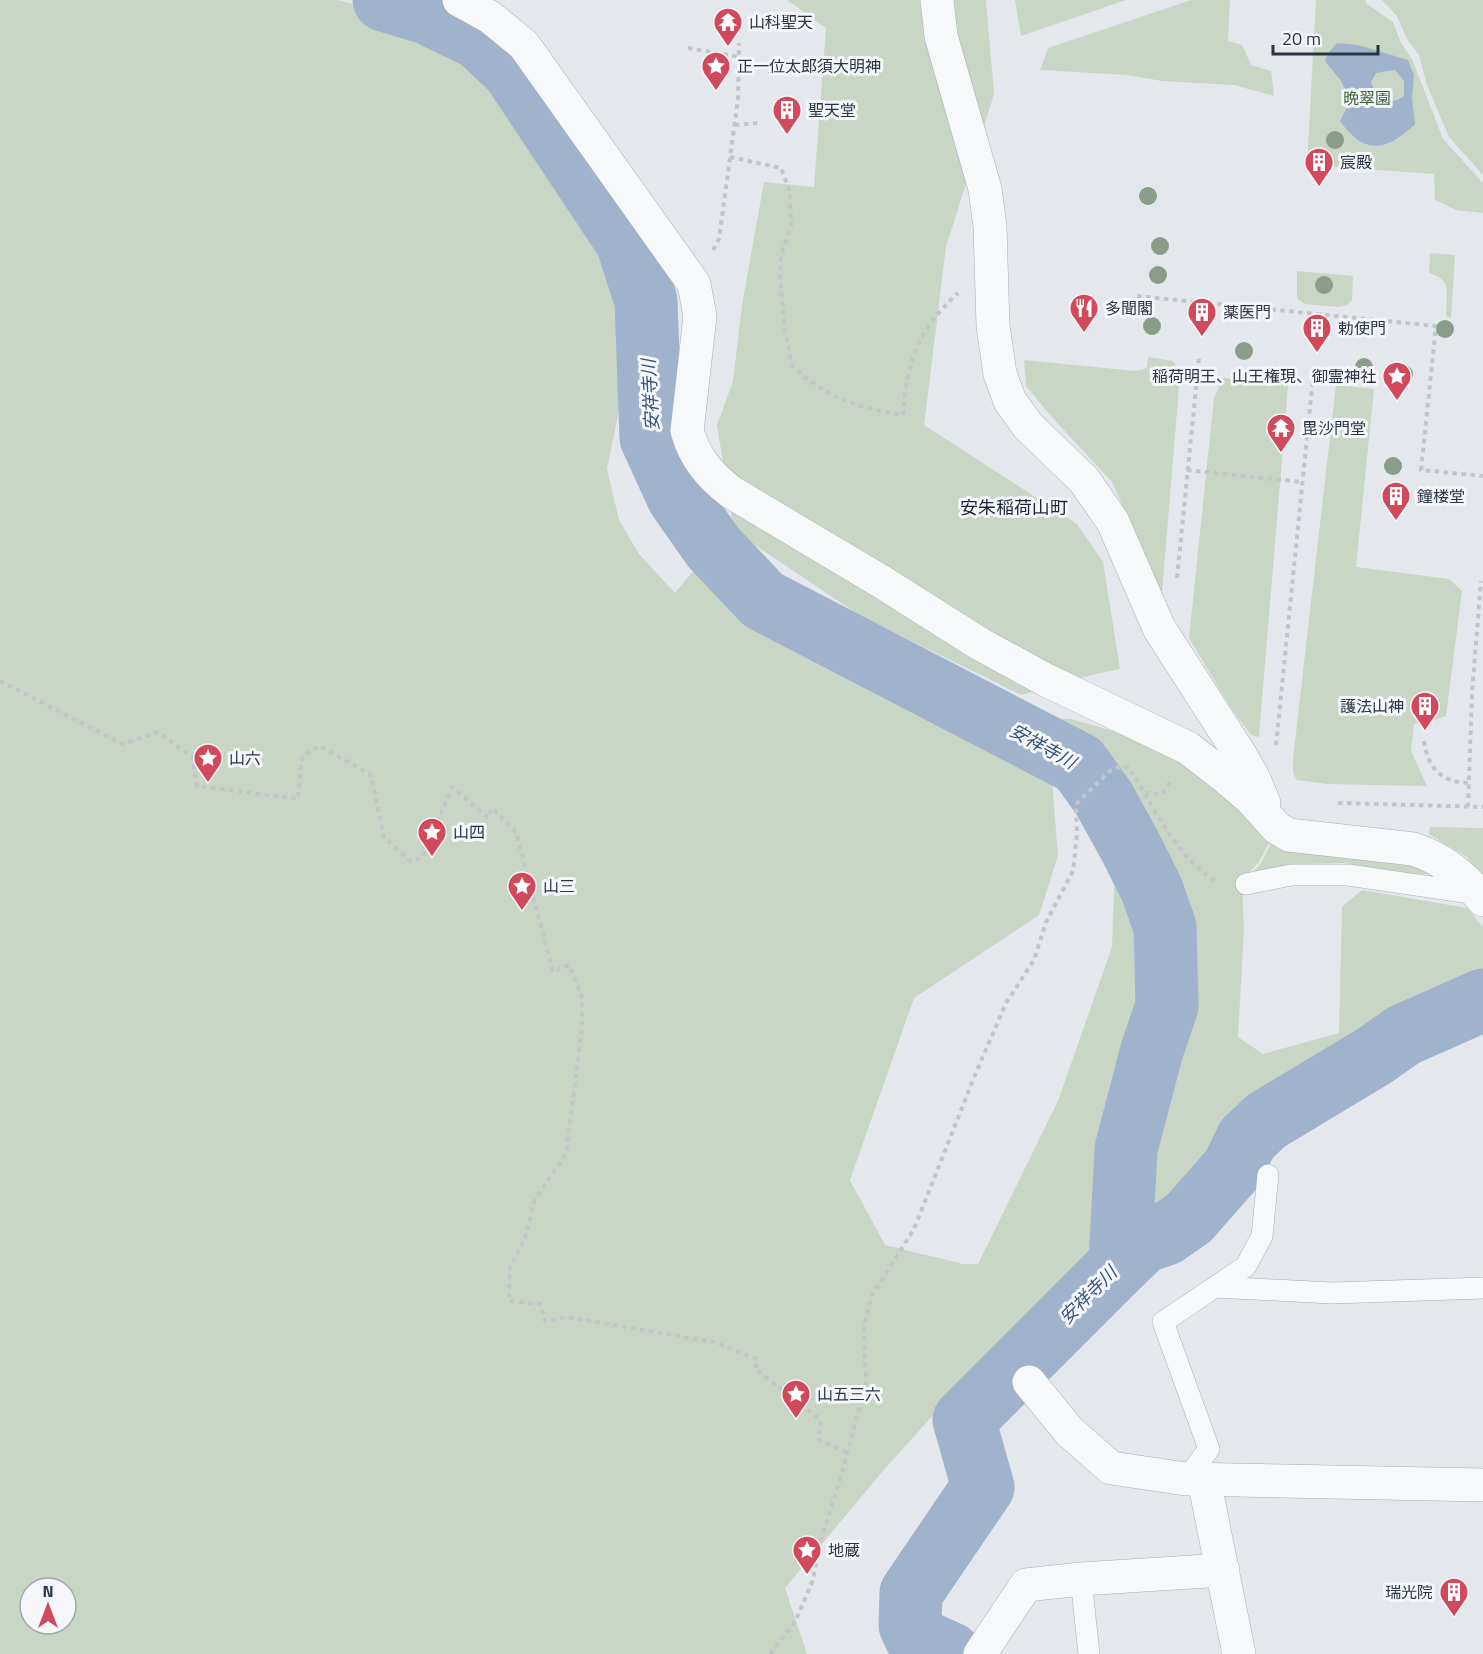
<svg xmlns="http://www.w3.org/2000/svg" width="1483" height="1654" viewBox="0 0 1483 1654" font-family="'Titillium Web','Noto Sans JP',sans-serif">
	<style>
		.green { fill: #c9d6c5; fill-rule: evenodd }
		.water { fill: #9fb4cc; fill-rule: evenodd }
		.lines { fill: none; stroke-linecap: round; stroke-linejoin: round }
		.river { stroke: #9fb4cc; stroke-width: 63 }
		.service-casing { stroke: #a9aeb7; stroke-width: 22 }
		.minor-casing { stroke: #a9aeb7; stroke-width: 34 }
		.path { stroke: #c2c5cb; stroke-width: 4; stroke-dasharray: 4.5 4.5; stroke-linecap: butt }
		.service { stroke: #f7f8fa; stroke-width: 21 }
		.minor { stroke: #f7f8fa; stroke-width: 33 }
		.tree { fill: #899d89 }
		.labels { text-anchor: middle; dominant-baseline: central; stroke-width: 6; stroke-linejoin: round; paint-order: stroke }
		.poi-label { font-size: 16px; fill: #2b3445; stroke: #f4f6f9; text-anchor: start }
		.park-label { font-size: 16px; fill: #3f6138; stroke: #f4f6f9 }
		.water-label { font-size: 18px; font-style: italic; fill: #34527a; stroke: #f4f6f9 }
		.neighbourhood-label { font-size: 18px; fill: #1d2536; stroke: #f4f6f9 }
	</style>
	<rect width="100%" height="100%" fill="#e4e7ec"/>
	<g class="green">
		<path d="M0 0H338L417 21 484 61 539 133 624 263 635 332 607 469 619 520 639 554 675 593 701 562 798 651 912 711 1052 781 1058 856 1039 915 914 998 850 1180 885 1245 963 1264H978L1058 1101 1112 947 1114 887 1107 784 1043 718 1071 719 1156 743 1232 804 1262 831 1269 843 1259 862 1242 880 1244 928 1238 1037 1263 1054 1339 1033 1342 907 1362 890 1467 908 1483 927V989L1393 1029 1260 1104 1237 1124 1223 1157 1198 1196 1171 1217 1094 1265 979 1364 882 1472 785 1588 807 1654H0ZM30 1588H66V1624H30Z"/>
		<polygon points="787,0 986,0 994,94 946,247 924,425 1077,524 1103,562 1120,669 1096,674 1021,695 859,615 734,531 717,425 733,381 742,305 764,182 814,187 826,28"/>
		<polygon points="1015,0 1126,0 1021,36"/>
		<polygon points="1191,0 1230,0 1228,41 1242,45 1251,65 1271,71 1274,96 1234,85 1162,81 1127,75 1040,70 1048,48"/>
		<polygon points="1316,0 1365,0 1367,4 1393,22 1401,43 1412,59 1443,139 1483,183 1483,213 1456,210 1435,200 1434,174 1307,165"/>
		<polygon points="1382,0 1483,0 1483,175 1449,137 1427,85 1419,55 1407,39 1397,16"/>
		<path d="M1430 253 1455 255 1451 318 1446 316V313C1446 293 1453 280 1429 273Z"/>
		<polygon points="1297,271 1353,276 1352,300 1347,305 1339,307 1305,304 1297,298"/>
		<polygon points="1148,357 1173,361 1180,374 1162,594 1112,482 1050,415 1026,386 1024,360 1135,371 1147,368"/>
		<polygon points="1223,378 1280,381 1288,386 1259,737 1251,735 1229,705 1189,638 1214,398"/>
		<polygon points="1336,385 1374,389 1356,567 1449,579 1462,591 1446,716 1431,721 1414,724 1411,751 1427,786 1327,784 1297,780 1293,773 1293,759"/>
		<polygon points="1430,827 1483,828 1483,878 1467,857 1429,834"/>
		<polygon points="1271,843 1367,852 1440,873 1410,875 1344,863 1302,864 1250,875 1261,863"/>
	</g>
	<path class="water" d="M1337 43 1358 45 1408 60 1414 75 1412 98 1415 124C1386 152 1364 155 1340 121L1350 101 1341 81 1325 61 1328 53ZM1395 70 1404 81V96C1389 107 1376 98 1371 82L1376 73Z"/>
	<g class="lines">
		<g class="river">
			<polyline points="384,0 427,13 479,38 513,70 627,242 646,301 651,438 678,497 713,547 763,600 1079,764 1104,799 1130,846 1152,890 1165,927 1167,1006 1152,1050 1126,1149 1120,1264 964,1420 983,1487 911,1593 910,1625 916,1638 951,1654"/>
			<polyline points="1120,1264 1143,1242 1166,1234 1189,1218 1233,1168 1247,1139 1266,1121 1374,1056 1404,1035 1483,1000"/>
		</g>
		<g class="service-casing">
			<g id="service">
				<polyline points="1246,884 1291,875 1348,875 1478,894"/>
				<polyline points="1215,1287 1332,1293 1483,1288"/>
				<polyline points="1186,1479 1209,1449 1163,1322 1246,1266 1262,1236 1268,1175"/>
				<polyline points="1081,1579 1089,1654"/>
			</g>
		</g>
		<g class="minor-casing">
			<g id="minor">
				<path d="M459 0 490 17 524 45 694 284 700 316 687 431C695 458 709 475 731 492L882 582 980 644 1046 680 1188 748 1224 776 1251 799 1277 828 1289 835 1413 849C1442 858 1464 876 1483 900"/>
				<polyline points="937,0 941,36 985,189 990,226 993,326 1000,374 1010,401 1028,426 1084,480 1113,522 1159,628 1241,756 1253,777 1264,803"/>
				<polyline points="1029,1382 1069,1431 1111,1468 1186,1479 1483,1485"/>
				<polyline points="1204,1480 1239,1654"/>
				<polyline points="980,1654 1026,1585 1081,1579 1223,1570"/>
			</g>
		</g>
		<g class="path">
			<polyline points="688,48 739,57"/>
			<polyline points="735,125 759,123"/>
			<path d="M730 157 781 168 790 192 791 225 781 255 780 278 785 330 792 365 804 377 832 395 865 408 903 415C907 361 917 331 958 293"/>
			<polyline points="713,250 719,239 738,99 739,43"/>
			<polyline points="1137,296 1436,326 1421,470 1483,476"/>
			<polyline points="1202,328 1205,302"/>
			<polyline points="1317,339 1319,314"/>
			<polyline points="1187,470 1302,482"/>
			<polyline points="1177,578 1199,358"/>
			<polyline points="0,681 123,744 158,732 192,757 197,786 298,799 302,756 320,746 371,775 384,837 410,861 422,858 452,787 488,818 492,808 516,832 553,972 569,965 582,997 582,1027 566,1154 535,1199 524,1241 510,1267 509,1301 540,1304 545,1321 567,1317 714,1342 757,1359 755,1369 821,1420 818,1439 848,1453"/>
			<path d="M1424 741C1428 768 1440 782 1469 783"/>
			<polyline points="1276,745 1313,378"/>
			<polyline points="1145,793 1162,794 1172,779"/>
			<polyline points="1338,803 1483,807"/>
			<polyline points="1468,807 1472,693 1481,581"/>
			<path d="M770 1654 795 1622 813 1580 819 1546 840 1480 866 1384 864 1327 871 1297 914 1229 975 1075 1006 1003 1034 960 1046 922 1073 871 1077 834 1076 804 1113 768 1129 767C1155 809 1175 856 1218 883"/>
		</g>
		<use href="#service" class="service"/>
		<use href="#minor" class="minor"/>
	</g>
	<g class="tree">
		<circle cx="1335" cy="140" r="9"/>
		<circle cx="1148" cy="196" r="9"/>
		<circle cx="1160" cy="246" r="9"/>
		<circle cx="1158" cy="275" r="9"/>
		<circle cx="1324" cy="285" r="9"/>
		<circle cx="1152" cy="326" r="9"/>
		<circle cx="1445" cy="329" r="9"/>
		<circle cx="1244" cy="351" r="9"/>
		<circle cx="1364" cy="367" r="9"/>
		<circle cx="1404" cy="374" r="9"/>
		<circle cx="1393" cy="466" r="9"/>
	</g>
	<defs>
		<g id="temple-pin" transform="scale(1.5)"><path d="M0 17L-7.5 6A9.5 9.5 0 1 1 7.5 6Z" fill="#d1495b" stroke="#f4f6f9"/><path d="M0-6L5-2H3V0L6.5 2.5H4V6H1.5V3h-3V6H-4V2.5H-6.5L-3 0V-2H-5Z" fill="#fff"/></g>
		<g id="sight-pin" transform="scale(1.5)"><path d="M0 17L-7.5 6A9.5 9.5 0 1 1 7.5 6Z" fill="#d1495b" stroke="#f4f6f9"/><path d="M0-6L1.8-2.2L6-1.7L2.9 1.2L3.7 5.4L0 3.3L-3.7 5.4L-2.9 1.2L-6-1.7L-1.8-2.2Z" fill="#fff"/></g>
		<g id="building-pin" transform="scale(1.5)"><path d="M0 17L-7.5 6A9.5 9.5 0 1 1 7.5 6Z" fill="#d1495b" stroke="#f4f6f9"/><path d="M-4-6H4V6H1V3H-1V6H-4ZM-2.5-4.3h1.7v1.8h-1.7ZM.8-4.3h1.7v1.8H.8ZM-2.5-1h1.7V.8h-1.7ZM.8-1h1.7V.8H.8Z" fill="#fff"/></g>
		<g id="restaurant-pin" transform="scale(1.5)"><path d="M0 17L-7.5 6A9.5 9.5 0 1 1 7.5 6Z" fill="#d1495b" stroke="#f4f6f9"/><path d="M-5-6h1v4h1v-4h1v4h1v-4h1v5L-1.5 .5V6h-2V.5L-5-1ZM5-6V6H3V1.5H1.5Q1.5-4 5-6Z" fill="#fff"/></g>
	</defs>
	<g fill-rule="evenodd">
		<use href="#temple-pin" x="728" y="22"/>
		<use href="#sight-pin" x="716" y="66"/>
		<use href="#building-pin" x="787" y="110"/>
		<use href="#building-pin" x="1319" y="162"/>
		<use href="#restaurant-pin" x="1084" y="308"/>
		<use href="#building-pin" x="1202" y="312"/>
		<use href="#building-pin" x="1317" y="328"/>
		<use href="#sight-pin" x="1397" y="376"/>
		<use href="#temple-pin" x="1281" y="428"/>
		<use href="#building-pin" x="1396" y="496"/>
		<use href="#building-pin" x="1425" y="706"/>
		<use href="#sight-pin" x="208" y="758"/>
		<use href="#sight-pin" x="432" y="832"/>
		<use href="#sight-pin" x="522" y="886"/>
		<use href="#sight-pin" x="796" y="1394"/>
		<use href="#sight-pin" x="807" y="1550"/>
		<use href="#building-pin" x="1454" y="1592"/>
	</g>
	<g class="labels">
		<g class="poi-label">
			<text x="749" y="22">山科聖天</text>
			<text x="737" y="66">正一位太郎須大明神</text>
			<text x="808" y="110">聖天堂</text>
			<text x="1340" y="162">宸殿</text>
			<text x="1105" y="308">多聞閣</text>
			<text x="1223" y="312">薬医門</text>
			<text x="1338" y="328">勅使門</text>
			<text x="1376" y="376" text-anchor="end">稲荷明王、山王権現、御霊神社</text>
			<text x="1302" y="428">毘沙門堂</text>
			<text x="1417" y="496">鐘楼堂</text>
			<text x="1404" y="706" text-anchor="end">護法山神</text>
			<text x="229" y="758">山六</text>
			<text x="453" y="832">山四</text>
			<text x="543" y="886">山三</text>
			<text x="817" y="1394">山五三六</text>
			<text x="828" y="1550">地蔵</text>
			<text x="1433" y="1592" text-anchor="end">瑞光院</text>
		</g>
		<g class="park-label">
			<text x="1367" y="98">晩翠園</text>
		</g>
		<g class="water-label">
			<text transform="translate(650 395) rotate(-93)">安祥寺川</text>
			<text transform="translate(1043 746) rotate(29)">安祥寺川</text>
			<text transform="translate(1088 1295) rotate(-45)">安祥寺川</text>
		</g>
		<g class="neighbourhood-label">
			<text x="1014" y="507">安朱稲荷山町</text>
		</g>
	</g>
	<g transform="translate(48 1606)"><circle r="28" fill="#f4f6f9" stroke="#a4a8b1" stroke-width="1.5"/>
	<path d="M0-4.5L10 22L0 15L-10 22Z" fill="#d1495b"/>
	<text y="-9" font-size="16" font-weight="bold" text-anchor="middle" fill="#2b3445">N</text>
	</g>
	<path d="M1273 45v9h105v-9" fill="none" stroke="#2b3445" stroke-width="3"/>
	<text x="1282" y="45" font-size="18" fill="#2b3445" stroke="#f4f6f9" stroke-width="4.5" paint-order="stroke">20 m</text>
</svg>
